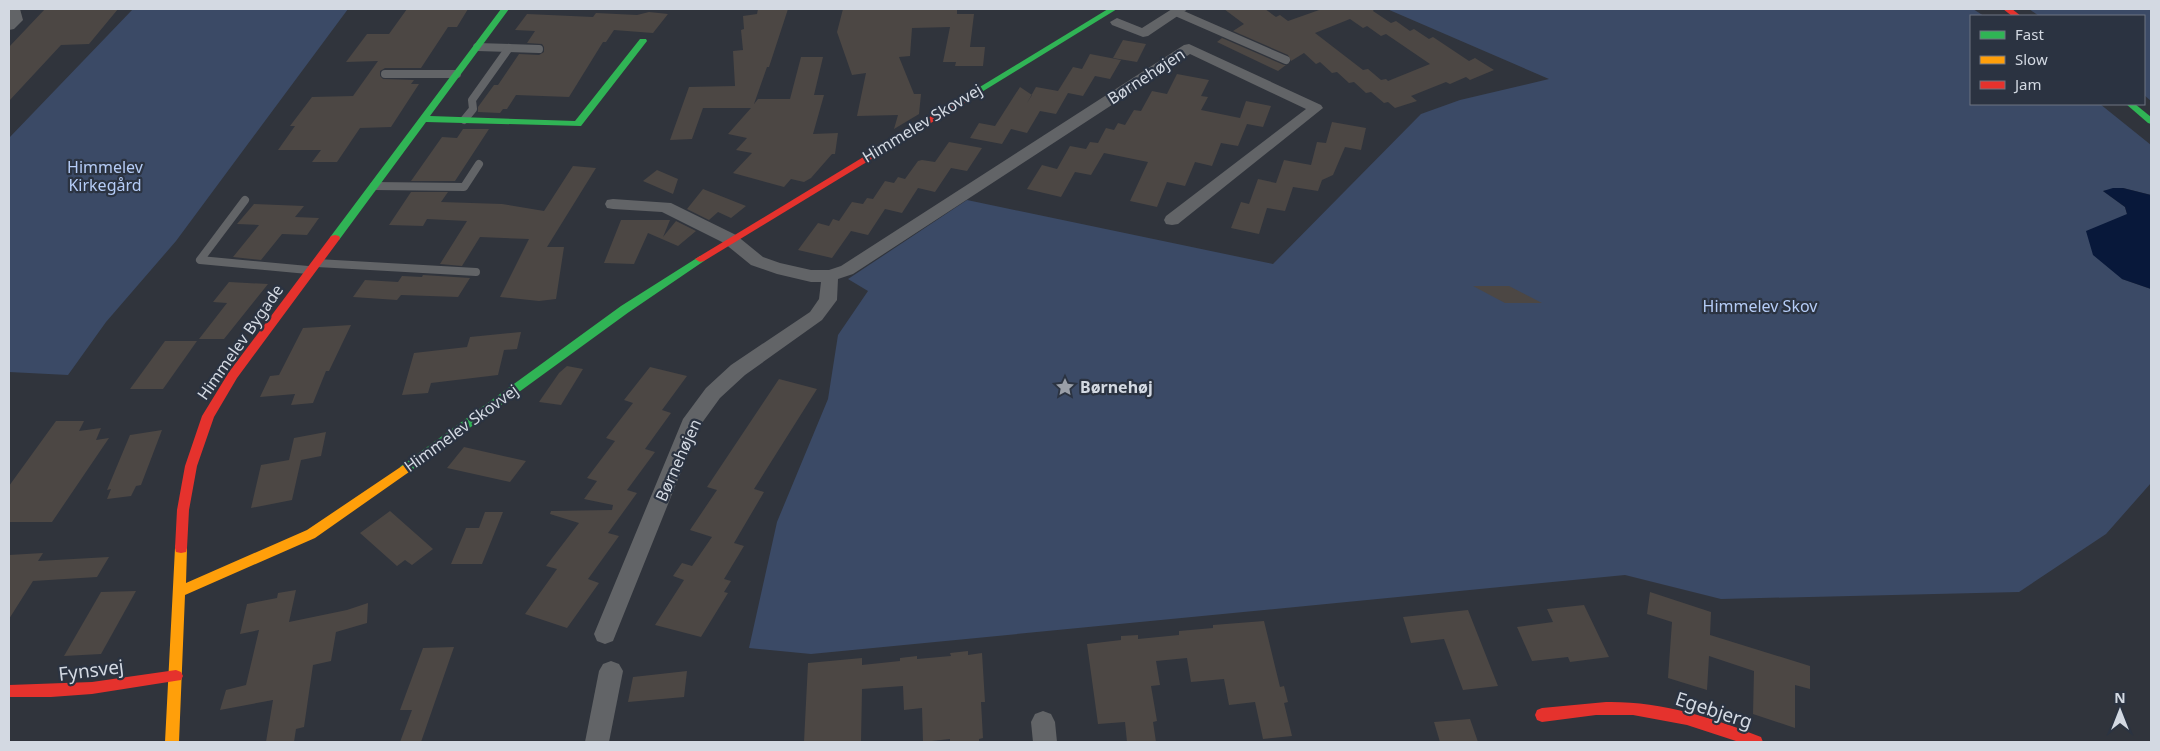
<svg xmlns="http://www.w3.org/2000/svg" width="2160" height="751" viewBox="0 0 2160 751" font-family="'Noto Sans',sans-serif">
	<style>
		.green { fill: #3b4a66 }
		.water { fill: #08183a }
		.building { fill: #4c4744; fill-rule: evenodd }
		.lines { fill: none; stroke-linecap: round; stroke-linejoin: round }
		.lane { stroke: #626467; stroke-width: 8 }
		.street { fill: #626467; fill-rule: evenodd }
		.fast { fill: #30b455; fill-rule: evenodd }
		.slow { fill: #ff9f0a; fill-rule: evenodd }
		.jam { fill: #e5322d; fill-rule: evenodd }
		.labels { text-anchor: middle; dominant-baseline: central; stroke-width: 4.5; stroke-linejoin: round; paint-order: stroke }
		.street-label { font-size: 16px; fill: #d3d9e2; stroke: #2b3341 }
		.park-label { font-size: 16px; fill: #b5ccf6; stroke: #2b3341 }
		.poi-label { font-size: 16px; font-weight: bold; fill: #d3d9e2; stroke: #2b3341; text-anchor: start }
		.near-street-label { font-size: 19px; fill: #d3d9e2; stroke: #2b3341 }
	</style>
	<rect width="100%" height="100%" fill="#30343c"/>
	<g class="green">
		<polygon points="133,9 348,9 176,241 106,322 68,375 9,372 9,138"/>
		<polygon points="1387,9 1973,9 1984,16 1971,16 1971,104 2100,104 2151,145 2151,195 2123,188 2103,191 2125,207 2127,214 2122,279 2151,289 2151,483 2106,534 2019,592 1721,599 1625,575 811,654 749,648 777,522 828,399 838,335 868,291 848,279 967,200 1273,264 1421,114 1460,100 1549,79"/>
		<polygon points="2029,9 2151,9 2151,101 2144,95 2144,16 2039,16"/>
	</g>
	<polygon class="water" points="2113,188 2123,188 2151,195 2151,289 2122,279 2093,255 2086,231 2127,214 2125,207 2103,191"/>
	<g class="building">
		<polygon points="45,9 118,9 89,44 61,45 9,101 9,47"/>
		<polygon points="407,9 468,9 457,27 448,27 421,68 385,68 380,71 380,76 383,79 414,80 411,84 419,84 391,127 360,128 337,162 312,162 321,150 278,150 295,126 290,126 312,97 353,96 378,61 346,62 367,34 389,34"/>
		<polygon points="758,9 788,9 769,67 767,67 754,104 758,99 790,99 801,57 823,57 814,95 824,95 813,134 838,133 835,154 832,154 811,178 804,182 791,179 784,187 733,173 752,153 736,150 747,138 728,134 751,108 703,108 692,139 670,140 689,87 735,86 733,51 743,50 741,30 744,29 743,16 757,14"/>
		<polygon points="843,9 957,9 957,14 974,14 970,47 985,47 983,66 955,66 956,62 943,62 950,27 912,28 910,56 899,57 914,94 921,94 919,114 894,129 898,115 857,116 866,73 852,75 837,32"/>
		<path d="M1224 9H1265L1276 17 1280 15 1288 21 1322 9H1374L1373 11 1391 23 1396 21 1410 31 1414 29 1429 39 1433 37 1469 61 1475 58 1494 70 1470 80 1466 77 1450 84 1446 82 1411 96 1417 101 1395 108 1388 102 1384 103 1371 92 1366 93 1354 82 1349 83 1337 72 1332 73 1320 62 1316 64 1304 53 1291 61 1288 55 1233 31 1244 24ZM1350 19 1363 28 1367 26 1381 36 1386 34 1430 64 1388 81 1386 79 1381 80 1368 69 1363 70 1315 33Z"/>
		<polygon points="649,12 668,14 653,33 614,30 606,42 603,42 569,97 516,95 507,109 503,109 500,113 478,112 478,107 494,85 498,85 519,54 539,55 544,52 544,47 542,44 527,43 535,31 515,30 527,14 593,17 596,13 637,15"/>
		<polygon points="1222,38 1284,65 1286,65 1278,71 1217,42"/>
		<polygon points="1123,40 1146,44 1137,62 1113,58"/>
		<polygon points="1090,54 1121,60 1110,79 1095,76 1083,96 1068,93 1056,114 1040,111 1027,133 1011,129 1002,144 970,138 979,123 995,126 1020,87 1032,95 1027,103 1036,87 1058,91 1073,67 1082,69"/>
		<polygon points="1177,74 1209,80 1201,96 1208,97 1201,110 1240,118 1246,101 1271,106 1263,127 1247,124 1238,146 1221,143 1212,166 1195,162 1185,186 1167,182 1157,207 1130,201 1148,162 1104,153 1091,175 1075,172 1061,197 1027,189 1042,165 1057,169 1070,146 1086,149 1090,142 1098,143 1106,128 1114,130 1118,123 1125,125 1134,110 1141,111 1152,91 1167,94"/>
		<polygon points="1332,122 1366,128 1361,150 1345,147 1333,175 1322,180 1318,191 1293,187 1285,211 1267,208 1259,234 1231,228 1241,202 1249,204 1258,179 1276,183 1284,160 1311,165 1317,142 1326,143"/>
		<polygon points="463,129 489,129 455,181 411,181 442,137 457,138"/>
		<polygon points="949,142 982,148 967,171 951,168 935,192 918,188 902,213 885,209 868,235 851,231 832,258 798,250 818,223 829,226 833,219 839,221 852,202 863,204 867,198 873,199 885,181 894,183 898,177 905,179 918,161 922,160 935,162"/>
		<polygon points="573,166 596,168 547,247 564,247 556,299 539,301 500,297 529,239 480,237 462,266 440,264 467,221 427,219 423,226 389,225 411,192 448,192 441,202 502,204 544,211"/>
		<polygon points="657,170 678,179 673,194 643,181"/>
		<polygon points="703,189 746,206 731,218 718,212 709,220 687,209"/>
		<polygon points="254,204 304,206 295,217 319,218 307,235 282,234 261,260 233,257 259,225 237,224"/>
		<polygon points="621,220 670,220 663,237 676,221 696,231 678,246 648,233 634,264 604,263"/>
		<polygon points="423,275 470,278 458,297 401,295 397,300 353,297 365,280 398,282 402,276 422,277"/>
		<polygon points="229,282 268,284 224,339 199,339 227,303 213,302"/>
		<polygon points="1473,286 1509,286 1542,303 1505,303"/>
		<polygon points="351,325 329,371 326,371 313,403 291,405 295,394 260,397 270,376 279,375 303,328"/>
		<polygon points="521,332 517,349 504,350 498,375 431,383 428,393 402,395 414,353 467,347 470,337"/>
		<polygon points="165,341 197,341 163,389 130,389"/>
		<polygon points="567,366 583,369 561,405 539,402 559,373"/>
		<polygon points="650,367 687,376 662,410 671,413 645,449 655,452 627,490 637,493 608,533 619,536 588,579 599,583 567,628 525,614 557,569 546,566 579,523 550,514 551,511 612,510 613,505 584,499 597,481 587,478 615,441 606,438 633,403 624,400"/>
		<polygon points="779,379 817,389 754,489 764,492 734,543 744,546 724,579 731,581 724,592 728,593 701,637 655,625 684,580 673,576 682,563 692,566 712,537 690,530 717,490 707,487"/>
		<polygon points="56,421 84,421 79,431 101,428 96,440 109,438 52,522 9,522 9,486"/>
		<polygon points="162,430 141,485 136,486 131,496 107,499 111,489 107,490 130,435"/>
		<polygon points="326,432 321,456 301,460 292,500 251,508 261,465 289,460 294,438"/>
		<polygon points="464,447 526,461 510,482 447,468"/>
		<polygon points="390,511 433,549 412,565 405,560 397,566 360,533"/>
		<polygon points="485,512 503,512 482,564 451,564 466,528 479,528"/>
		<polygon points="43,553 38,561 109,557 97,577 33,581 9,619 9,555"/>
		<polygon points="296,590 289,622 347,610 368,603 367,623 336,632 331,661 313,665 304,727 296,729 294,742 266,742 273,700 220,710 226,690 246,685 259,630 240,634 247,604 277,598 278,593"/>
		<polygon points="136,591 101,654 64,656 101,592"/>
		<polygon points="1650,592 1711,612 1710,635 1810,666 1810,689 1795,685 1795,728 1753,714 1754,671 1709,656 1707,690 1668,678 1672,622 1647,614"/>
		<polygon points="1584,605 1609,657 1570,662 1568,657 1532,661 1517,627 1553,622 1547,609"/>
		<polygon points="1468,610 1498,686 1463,690 1444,639 1411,643 1403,617"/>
		<polygon points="1264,621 1280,687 1284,686 1288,702 1284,703 1292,736 1263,739 1255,702 1229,705 1224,679 1191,682 1187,658 1156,661 1160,685 1151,686 1157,721 1153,722 1156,742 1127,742 1125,722 1098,724 1087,644 1121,640 1121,636 1138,635 1138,639 1179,635 1179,631 1213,628 1213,625"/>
		<polygon points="454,647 421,742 400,742 412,710 400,710 423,648"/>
		<polygon points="968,651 968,655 982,653 985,702 981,702 983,738 979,739 979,742 950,742 950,739 923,742 922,708 904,710 903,686 862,689 861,742 804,742 808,663 862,658 862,665 900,661 900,658 917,656 917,659 951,656 950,653"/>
		<polygon points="687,671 684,697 628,702 633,677"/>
		<polygon points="1470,719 1478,742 1440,742 1434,722"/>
	</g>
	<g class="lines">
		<g class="lane">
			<polyline points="1176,12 1286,60"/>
			<polyline points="477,47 539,49"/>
			<polyline points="385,74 457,74"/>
			<polyline points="464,120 473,109 472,100 509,48"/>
			<polyline points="374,186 464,187 479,164"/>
			<polyline points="245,200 200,260 308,270"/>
			<polyline points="317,263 476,272"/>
		</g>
		<g class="street">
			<polygon points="9,9 20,9 23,20 14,29 9,30"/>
			<polygon points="1172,9 1188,9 1148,36 1143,37 1112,25 1110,22 1117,18 1142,28"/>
			<polygon points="1189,44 1321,105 1323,108 1178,224 1172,225 1166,224 1164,220 1166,216 1306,109 1190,54 853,274 838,279 837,300 822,320 745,375 720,398 699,427 613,641 605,644 597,641 594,634 683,419 706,388 731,365 810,312 819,299 821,282 811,282 777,274 751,265 724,243 662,212 613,209 607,208 605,204 607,200 613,199 671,203 736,235 763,257 780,263 811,270 829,270 841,266 1184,45"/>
			<polygon points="611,661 619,664 623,671 609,742 585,742 599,671 603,664"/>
			<polygon points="1043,711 1051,714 1055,722 1057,742 1033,742 1031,722 1035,714"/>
		</g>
		<g class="fast">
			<polygon points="501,9 509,9 430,116 575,121 640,39 646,39 647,41 581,126 426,122 339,240 331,240 330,238 331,236"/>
			<polygon points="1108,9 1117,9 967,101 964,102 960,99"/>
			<polygon points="2126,104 2135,104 2151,117 2151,124 2148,123"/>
			<polygon points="700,256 704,257 705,259 704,261 629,312 409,472 405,474 401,472 399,469 401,466 621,306"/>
		</g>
		<polygon class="slow" points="405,464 409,466 411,469 409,472 315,538 185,595 179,742 165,742 175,548 176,544 181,543 186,544 187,548 186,583 307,530"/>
		<g class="jam">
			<polygon points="2003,9 2012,9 2021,16 2012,16"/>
			<polygon points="964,96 967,97 967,101 704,261 700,262 695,259"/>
			<polygon points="335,235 339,236 340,238 339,240 237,378 214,417 197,466 189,510 187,548 186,552 181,553 176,552 175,548 177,510 185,466 202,416 229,372 331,236"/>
			<polygon points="176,670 181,672 183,676 181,680 92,694 51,697 9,697 9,685 92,682"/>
			<path d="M1606 702C1660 701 1711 717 1761 737L1763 742H1739L1687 725 1633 715H1596L1542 722 1537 720 1535 715 1537 710 1542 708Z"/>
		</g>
	</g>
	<defs>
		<g id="sight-bare" transform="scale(1.5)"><path d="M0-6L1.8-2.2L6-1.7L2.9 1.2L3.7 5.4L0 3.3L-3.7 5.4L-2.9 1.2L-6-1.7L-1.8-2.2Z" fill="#9a9fa8" stroke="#2b3341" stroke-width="2.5" paint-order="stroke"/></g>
	</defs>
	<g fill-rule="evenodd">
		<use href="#sight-bare" x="1065" y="387"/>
	</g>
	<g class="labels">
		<g class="street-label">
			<text transform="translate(1146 76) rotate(-33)">Børnehøjen</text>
			<text transform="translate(922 123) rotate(-31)">Himmelev Skovvej</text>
			<text transform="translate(240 342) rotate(-55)">Himmelev Bygade</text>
			<text transform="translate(461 428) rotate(-36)">Himmelev Skovvej</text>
			<text transform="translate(678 460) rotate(-66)">Børnehøjen</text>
		</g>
		<g class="park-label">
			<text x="105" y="167">Himmelev<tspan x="105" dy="18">Kirkegård</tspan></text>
			<text x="1760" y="306">Himmelev Skov</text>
		</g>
		<g class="poi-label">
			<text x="1080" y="387">Børnehøj</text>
		</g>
		<g class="near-street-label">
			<text transform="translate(91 670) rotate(-7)">Fynsvej</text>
			<text transform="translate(1714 710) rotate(18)">Egebjerg</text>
		</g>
	</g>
	<rect width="2160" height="751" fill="none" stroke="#d3d9e2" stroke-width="20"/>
	<rect x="1970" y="15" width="175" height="90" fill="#2b3341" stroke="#6e7581"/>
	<rect x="1980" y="31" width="25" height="8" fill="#30b455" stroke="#6e7581"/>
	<text x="2015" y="40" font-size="15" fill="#d3d9e2">Fast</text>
	<rect x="1980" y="56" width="25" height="8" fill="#ff9f0a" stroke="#6e7581"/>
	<text x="2015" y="65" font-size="15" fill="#d3d9e2">Slow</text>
	<rect x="1980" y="81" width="25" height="8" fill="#e5322d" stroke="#6e7581"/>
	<text x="2015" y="90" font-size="15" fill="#d3d9e2">Jam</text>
	<g transform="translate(2120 711)" stroke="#2b3341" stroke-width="4" paint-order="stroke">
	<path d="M0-4L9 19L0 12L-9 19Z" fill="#d3d9e2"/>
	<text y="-8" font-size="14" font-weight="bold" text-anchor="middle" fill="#d3d9e2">N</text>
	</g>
</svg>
